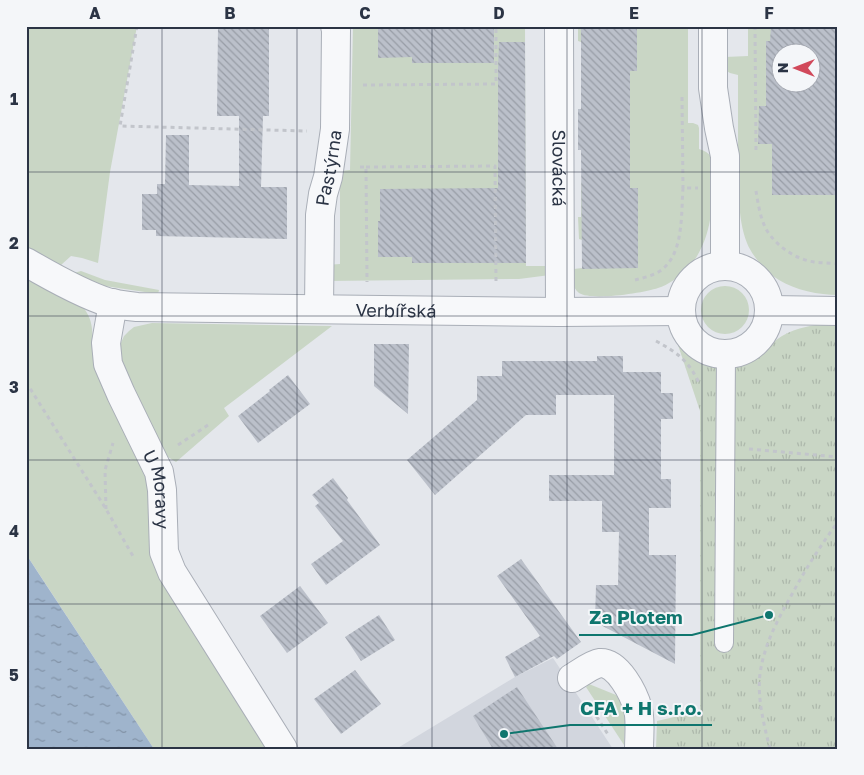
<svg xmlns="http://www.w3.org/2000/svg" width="864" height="775" viewBox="0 0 864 775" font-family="'Golos Text',sans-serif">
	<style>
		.built { fill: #d2d6de }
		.green { fill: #c9d6c5; fill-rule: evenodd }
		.park { fill: url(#park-tufts) }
		.water { fill: url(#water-ripples) }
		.building { fill: url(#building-back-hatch); fill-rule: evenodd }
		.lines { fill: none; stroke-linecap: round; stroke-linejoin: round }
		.service-casing { stroke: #a9aeb7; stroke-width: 20 }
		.minor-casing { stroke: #a9aeb7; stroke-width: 30 }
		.path { stroke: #c2c5cb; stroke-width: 3; stroke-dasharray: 4 4; stroke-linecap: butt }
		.service { stroke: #f7f8fa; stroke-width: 18 }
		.minor { stroke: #f7f8fa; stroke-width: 28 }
		.grid { fill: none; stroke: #2b3445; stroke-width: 1; stroke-opacity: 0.55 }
		.labels { text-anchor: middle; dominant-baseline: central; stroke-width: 4; stroke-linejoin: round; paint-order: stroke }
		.street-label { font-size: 18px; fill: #2b3445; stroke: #f4f6f9 }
		.leader { fill: none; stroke: #0f766e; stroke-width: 2 }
		.callout-dot { fill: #0f766e; stroke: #f4f6f9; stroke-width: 2 }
		.callout-label { font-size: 19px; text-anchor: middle; font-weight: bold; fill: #0f766e; stroke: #f4f6f9; stroke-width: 4; stroke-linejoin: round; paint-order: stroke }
		.neatline { fill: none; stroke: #2b3445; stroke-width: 2 }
		.grid-label { font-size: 16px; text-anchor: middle; font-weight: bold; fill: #2b3445 }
	</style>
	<defs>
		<pattern id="park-tufts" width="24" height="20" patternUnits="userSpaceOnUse" patternTransform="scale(1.25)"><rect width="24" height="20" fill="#c9d6c5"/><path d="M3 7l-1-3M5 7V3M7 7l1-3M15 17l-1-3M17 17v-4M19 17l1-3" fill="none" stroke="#adb8ab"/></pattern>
		<pattern id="water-ripples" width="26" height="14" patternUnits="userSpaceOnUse" patternTransform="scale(1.25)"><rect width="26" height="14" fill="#9fb4cc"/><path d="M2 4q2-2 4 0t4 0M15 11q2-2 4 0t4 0" fill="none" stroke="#8293a7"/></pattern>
		<pattern id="building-back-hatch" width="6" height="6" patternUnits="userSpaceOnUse" patternTransform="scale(1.25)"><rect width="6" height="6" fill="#bbc0ca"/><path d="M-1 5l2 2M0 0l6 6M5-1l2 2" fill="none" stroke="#989da6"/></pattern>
	</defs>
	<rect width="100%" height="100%" fill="#e4e7ec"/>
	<polygon class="built" points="553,658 613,749 396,749 515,677"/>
	<g class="green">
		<polygon points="26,26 137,26 110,172 98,263 82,258 71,256 61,265 37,255 26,247"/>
		<polygon points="353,26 525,26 526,266 546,266 550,275 519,279 326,281 326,265 340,264 340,171 350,170"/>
		<path d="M578 26H688V123H693L698 125 699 128V149C716 154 713 164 713 179 713 211 710 245 687 269 679 277 668 285 658 288 644 293 591 301 579 293 572 287 572 280 570 272L574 269 582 268V240L579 239 578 217H581V188L585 150H578V109H584L581 42 578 41Z"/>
		<path d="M748 26H838V295C819 295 795 290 779 280 767 273 752 256 747 243 737 217 739 186 738 159 738 131 738 103 738 75L730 73 725 70V57L748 56ZM782 52H812V82H782Z"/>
		<polygon points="81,271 105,280 159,290 158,294 105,286 74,273"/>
		<path d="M26 276 83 307C99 327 88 344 96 367L145 463 156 533 274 749H154L26 554Z"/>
		<circle cx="725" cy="310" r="24"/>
		<polygon points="152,323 332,326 224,408 229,416 176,462 168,457 163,448 124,375 119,352 120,345 124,336 129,331 134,327"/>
		<polygon points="589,684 616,695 626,708 624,745 586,687"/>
	</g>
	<path class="park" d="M831 323H838V749H656L657 721 700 711V411L678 345C701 361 727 374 754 357 764 351 772 342 782 336 797 327 814 325 831 323Z"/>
	<polygon class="water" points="26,554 37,571 154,749 26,749"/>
	<g class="building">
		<polygon points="218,26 269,26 269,116 263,116 261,187 287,187 287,239 156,236 156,230 142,230 142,194 157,194 157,184 165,184 166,135 189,135 189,185 239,186 239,116 217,116"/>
		<polygon points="378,26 494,26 494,63 412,63 412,57 378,58"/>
		<polygon points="581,26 637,26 637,71 630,71 630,188 638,188 638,268 582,269 581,150 578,150 578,109 581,109"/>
		<path d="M771 26H838V195H772V144H758L759 106H766V41H770ZM782 52H812V82H782Z"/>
		<polygon points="499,42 525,42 526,263 412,263 412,257 378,257 378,221 380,221 380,189 498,188 498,69"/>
		<polygon points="374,344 409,344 408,414 374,386"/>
		<polygon points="597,356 623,356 623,372 661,372 661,393 673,393 673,419 661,419 661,479 671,479 671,508 649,508 649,555 676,555 675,664 595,622 596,585 618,585 619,532 602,532 602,501 549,501 549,475 614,475 614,395 556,395 556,415 526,415 435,495 407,460 477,400 477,376 502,376 502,361 597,361"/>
		<polygon points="288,375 310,404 258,443 238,416 270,391 269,390"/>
		<polygon points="333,478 348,498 347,500 380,545 326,585 311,564 343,541 315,506 319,503 312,495"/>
		<polygon points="521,559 581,642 557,659 554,656 515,677 505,657 540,636 497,576"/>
		<polygon points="300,586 328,623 287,653 260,616"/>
		<polygon points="379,615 395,640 361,661 345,637"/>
		<polygon points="355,670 381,704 341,734 314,699"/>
		<polygon points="517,687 558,749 493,749 473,716"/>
	</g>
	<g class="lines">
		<g class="service-casing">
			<polyline id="service" points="724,643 726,354"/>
		</g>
		<g class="minor-casing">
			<g id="minor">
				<path id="s1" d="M559 26 560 312"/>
				<polyline points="713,26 713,88 719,128 725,156 725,266"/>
				<path id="s2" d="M26 262C50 276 84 295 110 303 119 305 128 306 137 307L560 312 681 311"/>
				<circle cx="725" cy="310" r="44"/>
				<path id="s3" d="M113 303 106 343 108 364 121 394 159 472 162 490 164 552 172 572 283 749"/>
				<path id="s4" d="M319 309 320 215 323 194 328 177 335 129 336 30 335 26"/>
				<polyline points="770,310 838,311"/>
				<path d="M572 678C579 674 592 664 600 663 618 662 634 694 638 709 641 722 639 736 639 749"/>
			</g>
		</g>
		<g class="path">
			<polyline points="137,26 120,126 307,131"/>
			<polyline points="755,26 756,151"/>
			<polyline points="363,85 496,84 496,26"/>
			<polyline points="682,97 683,188"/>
			<polyline points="360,167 366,167 367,282"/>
			<polyline points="366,167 495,166 496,282"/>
			<path d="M756 191C758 203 760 217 766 229 776 246 795 259 814 262 822 263 830 263 838 264"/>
			<path d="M635 280C643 278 652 276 660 271 684 255 681 214 683 188H698"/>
			<path d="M656 341C678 353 689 361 700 385"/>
			<polyline points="26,382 106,509 134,558"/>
			<polyline points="178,445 211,423"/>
			<polyline points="749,449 838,457"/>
			<polyline points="106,509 105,470 113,443"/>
			<polyline points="588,703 609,736"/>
			<path d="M770 749C764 725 757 698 760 674 764 645 777 621 791 596 805 570 820 546 838 522"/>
		</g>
		<use href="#service" class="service"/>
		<use href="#minor" class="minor"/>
	</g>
	<path class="grid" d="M162 26V749M297 26V749M432 26V749M567 26V749M702 26V749M26 172H838M26 316H838M26 460H838M26 604H838"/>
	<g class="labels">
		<g class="street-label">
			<text stroke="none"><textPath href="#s4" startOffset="142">Pastýrna</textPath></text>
			<text stroke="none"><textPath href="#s1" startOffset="142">Slovácká</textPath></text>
			<text stroke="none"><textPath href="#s2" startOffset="380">Verbířská</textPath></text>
			<text stroke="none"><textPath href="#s3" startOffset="198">U Moravy</textPath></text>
		</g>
	</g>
	<path class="leader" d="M769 615L692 635H579M504 734L570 725H712"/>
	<g class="callout-dot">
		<circle cx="769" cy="615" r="5"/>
		<circle cx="504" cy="734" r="5"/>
	</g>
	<g class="callout-label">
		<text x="636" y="624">Za Plotem</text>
		<text x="641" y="715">CFA + H s.r.o.</text>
	</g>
	<rect width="864" height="775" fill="none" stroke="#f4f6f9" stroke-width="55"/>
	<g transform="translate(796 68) rotate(270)"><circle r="24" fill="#f4f6f9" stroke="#a4a8b1"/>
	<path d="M0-4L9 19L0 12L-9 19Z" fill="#d1495b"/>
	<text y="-8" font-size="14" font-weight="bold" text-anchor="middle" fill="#2b3445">N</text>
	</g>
	<rect x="28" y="28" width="808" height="720" class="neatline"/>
	<g class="grid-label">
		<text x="95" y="19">A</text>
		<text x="230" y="19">B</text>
		<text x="365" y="19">C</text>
		<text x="499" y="19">D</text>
		<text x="634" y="19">E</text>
		<text x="769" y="19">F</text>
		<text x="14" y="105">1</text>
		<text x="14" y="249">2</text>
		<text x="14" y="393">3</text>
		<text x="14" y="537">4</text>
		<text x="14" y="681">5</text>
	</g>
</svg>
